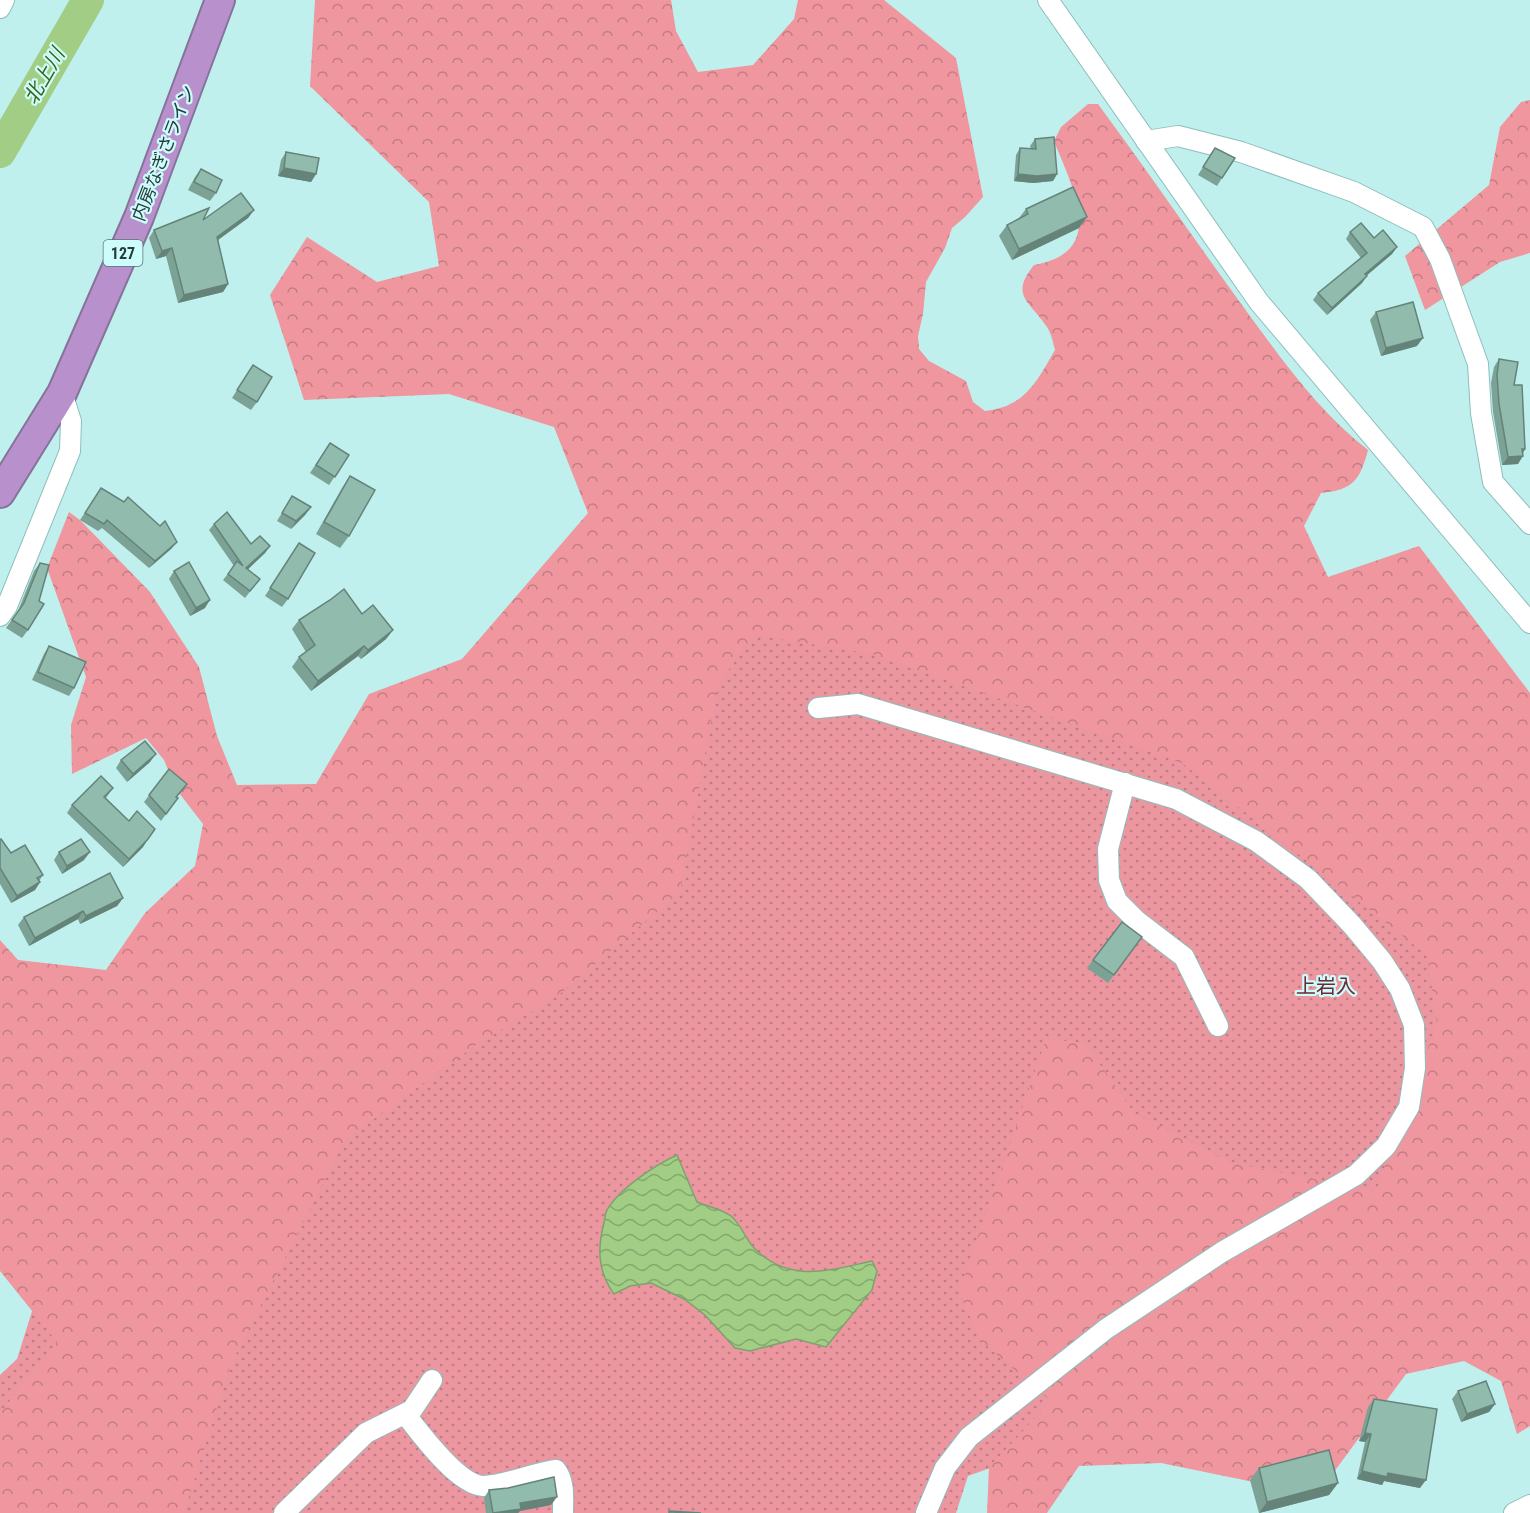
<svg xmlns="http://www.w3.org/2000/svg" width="1530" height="1513" viewBox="0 0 1530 1513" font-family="'Roboto Condensed','Noto Sans JP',sans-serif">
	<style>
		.grass { fill: url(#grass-dots) }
		.forest { fill: url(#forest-crowns) }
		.water { fill: url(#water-waves); stroke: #7ea26e; stroke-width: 1.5 }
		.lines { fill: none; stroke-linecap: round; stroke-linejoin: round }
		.river { stroke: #a2cd84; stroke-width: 32 }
		.minor-casing { stroke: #8ebebc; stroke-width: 22 }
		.highway-casing { stroke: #85739a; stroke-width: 32 }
		.minor { stroke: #fff; stroke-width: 20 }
		.highway { stroke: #b790cc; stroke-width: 28 }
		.wall { fill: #7ca195 }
		.shaded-wall { fill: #658379 }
		.building { fill: #90bbad; stroke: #658379; stroke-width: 1.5 }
		.labels { text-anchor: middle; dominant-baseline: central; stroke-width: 4.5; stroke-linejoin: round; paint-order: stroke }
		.shield { fill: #ccfdfb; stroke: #5a7675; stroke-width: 1.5 }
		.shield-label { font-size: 16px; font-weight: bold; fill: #293c3c }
		.street-label { font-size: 18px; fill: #293c3c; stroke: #ccfdfb }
		.water-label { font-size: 20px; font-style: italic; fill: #3b6117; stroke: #ccfdfb }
		.neighbourhood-label { font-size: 20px; fill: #6f2934; stroke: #ccfdfb }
	</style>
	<defs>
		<pattern id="grass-dots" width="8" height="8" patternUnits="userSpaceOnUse" patternTransform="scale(1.5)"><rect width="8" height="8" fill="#ec97a0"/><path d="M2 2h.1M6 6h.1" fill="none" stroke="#bf7c84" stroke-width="1.8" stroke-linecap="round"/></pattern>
		<pattern id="forest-crowns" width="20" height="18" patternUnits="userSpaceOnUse" patternTransform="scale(1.5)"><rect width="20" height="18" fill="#ef969f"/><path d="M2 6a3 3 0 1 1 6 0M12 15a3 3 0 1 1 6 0" fill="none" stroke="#c27c83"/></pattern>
		<pattern id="water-waves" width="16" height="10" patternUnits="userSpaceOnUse" patternTransform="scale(1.5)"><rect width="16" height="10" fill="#a2cd84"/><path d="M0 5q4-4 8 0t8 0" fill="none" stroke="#84a86d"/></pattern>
	</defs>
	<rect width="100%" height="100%" fill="#bff0ee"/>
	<polygon class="grass" points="740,546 1422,690 1530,1315 1129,1418 968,1476 956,1513 0,1513 0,1375 17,1359 50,1254"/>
	<g class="forest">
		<path d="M315 0H671L676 31 698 72 753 65 794 19 798 0H884L956 58 983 197 965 217 952 228 945 248 926 282 923 314 918 336 919 349 929 361 966 381 973 402 985 411C1025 407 1037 381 1055 350 1053 342 1051 333 1047 327 1030 301 1009 296 1034 265 1109 252 1072 187 1054 141L1061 127 1088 104H1098C1146 169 1192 236 1239 301 1278 354 1316 410 1368 450 1360 480 1353 490 1321 493L1304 526 1328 577 1419 546 1530 693V1426L1517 1434 1501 1381 1464 1361 1406 1374 1317 1495 1161 1463 1079 1466 1047 1513H987L989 1467 1051 1401 980 1340 959 1292 1046 1039 1085 1043 1135 1114 1233 1163 1376 1191 1437 1023 1427 955 1182 763 872 654 755 635 718 684 680 892 560 994 476 1045 345 1140 230 1366 184 1513H0V1414L13 1396 57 1342 0 1271V940L18 960 106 970 145 913 195 866 203 824 176 789 164 760 146 738 72 774 71 725 86 677 47 568 69 512 80 520 150 592 199 667 217 736 237 785 316 784 369 694 462 659 588 513 554 427 449 394 304 400 270 295 307 237 377 282 439 266 429 202 310 86Z"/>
		<polygon points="1530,100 1530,253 1500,262 1425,310 1405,256 1489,185 1500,127 1521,102"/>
	</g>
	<path class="water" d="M677 1155 697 1202C707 1206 721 1209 731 1216 741 1224 746 1240 755 1249 790 1284 830 1270 872 1261L877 1271 872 1290 826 1347 796 1339 750 1351 735 1348 705 1315 684 1299 651 1283 630 1286 614 1294C598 1272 597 1249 604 1223 605 1219 605 1213 607 1210 619 1189 655 1165 677 1155Z"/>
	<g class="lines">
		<polyline class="river" points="0,152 88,0"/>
		<g class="minor-casing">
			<g id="minor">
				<polyline points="1048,0 1259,302 1530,623"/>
				<polyline points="0,8 4,0"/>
				<polyline points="1146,141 1178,136 1241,152 1354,192 1423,227 1440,259 1478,364 1481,413 1493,482 1530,524"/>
				<polyline points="0,616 7,606 70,451 71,421 62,393"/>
				<polyline points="818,708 858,704 1176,799 1256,841 1308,879 1352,925 1382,961 1400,989 1414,1025 1415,1068 1409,1107 1386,1146 1356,1175 1222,1252 1106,1329 969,1437 945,1468 926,1513"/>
				<polyline points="1125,783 1108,849 1109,880 1117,901 1137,921 1184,957 1218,1026"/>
				<path d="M406 1415C420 1433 458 1485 483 1486 504 1486 533 1473 556 1470 565 1481 563 1499 563 1513"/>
				<polyline points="284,1513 366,1433 412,1410 432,1380"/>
				<polyline points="1514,1513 1530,1505"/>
			</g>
		</g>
		<g class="highway-casing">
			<polyline id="highway" points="0,493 62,393 139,217 220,0"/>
		</g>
		<use href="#minor" class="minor"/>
		<use href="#highway" class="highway"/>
	</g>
	<g class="wall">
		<polygon points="1035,139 1057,174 1053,181 1033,183 1014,181 1016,155 1020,148 1031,149 1030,146"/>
		<polygon points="1215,148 1222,178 1217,186 1198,175"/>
		<polygon points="286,152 316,174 311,182 278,176 281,160"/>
		<polygon points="201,169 216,193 210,201 188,190 195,177"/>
		<polygon points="1026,209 1079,228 1012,260 999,236 1007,225 1019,218"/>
		<polygon points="254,210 248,218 218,240 228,284 223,292 178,303 166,256 156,259 149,238 154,230"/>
		<polygon points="1350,232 1374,238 1397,247 1392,254 1366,276 1362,283 1327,315 1313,300 1318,293 1361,258 1346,239"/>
		<polygon points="1376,312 1417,346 1381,356 1370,320"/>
		<polygon points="1499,359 1514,385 1525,449 1518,464 1502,465 1493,412 1491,383 1494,367"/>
		<polygon points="253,365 257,402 251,410 232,398"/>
		<polygon points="330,443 349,455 329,485 310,473"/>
		<polygon points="350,476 349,536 340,548 316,534 342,488"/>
		<polygon points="101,488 177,542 171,549 149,568 102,528 98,531 80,520"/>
		<polygon points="292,496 311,507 305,515 291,529 277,521"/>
		<polygon points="214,524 251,544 270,546 265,553 248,569 260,579 245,598 223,580 234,566 209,530"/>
		<polygon points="299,543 288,599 282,607 265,596"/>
		<polygon points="40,563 28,630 22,638 6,628 18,611 34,571"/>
		<polygon points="174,571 205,608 190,616 169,579"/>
		<polygon points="362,614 393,630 386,639 361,659 358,656 311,691 292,667 299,657 306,652 292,629 299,620"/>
		<polygon points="49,646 74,688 69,696 32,680 44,654"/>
		<polygon points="121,760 150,762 127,782 116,768"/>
		<polygon points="169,769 182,791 177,797 178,798 161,821 144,802"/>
		<polygon points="113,788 106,798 148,839 143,847 123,867 67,813 72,805"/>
		<polygon points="0,840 11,853 43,875 39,881 40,882 35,890 11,903 0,884"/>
		<polygon points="59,852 84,860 62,874 54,860"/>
		<polygon points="123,898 117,906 80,924 78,919 29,946 18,925 24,917"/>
		<polygon points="1122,922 1142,937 1108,983 1087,968"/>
		<polygon points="1458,1391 1495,1404 1489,1412 1461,1422 1452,1399"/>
		<polygon points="1374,1399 1420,1488 1384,1481 1382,1485 1357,1479 1365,1442 1359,1441 1368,1407"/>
		<polygon points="1259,1468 1338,1483 1329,1495 1259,1513 1250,1480"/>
		<polygon points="489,1490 551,1505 520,1511 518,1513 486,1513 484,1498"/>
	</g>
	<g class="shaded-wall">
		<polygon points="284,168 316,174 311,182 278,176"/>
		<polygon points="1018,174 1057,174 1053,181 1033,183 1014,181"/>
		<polygon points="254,210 248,218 211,245 217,237"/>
		<polygon points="1087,217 1079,228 1012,260 1019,249"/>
		<polygon points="1397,247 1392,254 1360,281 1365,274"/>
		<polygon points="172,248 166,256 156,259 162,251"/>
		<polygon points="1367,276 1362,283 1327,315 1332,308"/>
		<polygon points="228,284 223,292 178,303 184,295"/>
		<polygon points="1423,338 1417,346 1381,356 1386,348"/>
		<polygon points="1522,449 1525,449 1521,456 1523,456 1518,464 1502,465 1508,457"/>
		<polygon points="311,507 305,515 291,529 296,521"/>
		<polygon points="177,542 171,549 149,568 155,561"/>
		<polygon points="270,546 265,553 242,575 246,568"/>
		<polygon points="210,600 205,608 190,616 196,608"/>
		<polygon points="393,630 386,639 361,659 368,650"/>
		<polygon points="364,646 358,656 311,691 318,681"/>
		<polygon points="156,754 150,762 127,782 133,774"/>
		<polygon points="148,839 143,847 123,867 129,859"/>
		<polygon points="90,852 84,860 62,874 67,866"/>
		<polygon points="40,882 35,890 11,903 17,896"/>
		<polygon points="123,898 117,906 80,924 86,916"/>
		<polygon points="83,911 78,919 29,946 35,938"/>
		<polygon points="1495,1404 1489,1412 1461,1422 1467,1414"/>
		<polygon points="1365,1433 1371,1434 1365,1442 1359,1441"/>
		<polygon points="1362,1471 1388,1473 1426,1480 1420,1488 1384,1481 1382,1485 1357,1479"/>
		<polygon points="1338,1483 1329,1495 1259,1513 1267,1502"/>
		<polygon points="557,1497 551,1505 520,1511 518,1513 498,1513 520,1503"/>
	</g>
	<g class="building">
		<polygon points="1054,137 1057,174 1037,176 1018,174 1020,148 1036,149 1035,139"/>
		<polygon points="1215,148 1235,158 1222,178 1203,167"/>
		<polygon points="286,152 319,158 316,174 284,168"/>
		<polygon points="201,169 222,180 216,193 194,182"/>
		<polygon points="1073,187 1087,217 1019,249 1007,225 1028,214 1026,209"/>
		<polygon points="241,193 254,210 217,237 228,284 184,295 172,248 162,251 154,230 209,208 203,220"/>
		<polygon points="1361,223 1374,238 1383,230 1397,247 1365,274 1367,276 1332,308 1318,293 1367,253 1350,232"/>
		<polygon points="1413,302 1423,338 1386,348 1376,312"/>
		<polygon points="1499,359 1518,362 1514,385 1522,385 1525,449 1522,449 1523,456 1508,457 1499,404 1497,375"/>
		<polygon points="253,365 272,377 257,402 237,390"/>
		<polygon points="330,443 349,455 335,477 316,465"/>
		<polygon points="350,476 375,490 349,536 324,522"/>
		<polygon points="101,488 124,502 128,497 160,526 165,521 177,542 155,561 107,520 104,524 85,513"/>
		<polygon points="292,496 311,507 296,521 282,513"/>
		<polygon points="227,512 251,544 260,536 270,546 246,568 260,579 250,591 228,574 237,561 243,566 214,524"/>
		<polygon points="299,543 315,553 288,599 270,588"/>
		<polygon points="189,562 210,600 196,608 174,571"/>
		<polygon points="40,563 49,565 39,601 44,604 28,630 12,620 24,603"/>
		<polygon points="344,589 362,614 373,605 393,630 368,650 364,646 318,681 299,657 315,645 299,620 330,600"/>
		<polygon points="49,646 86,662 74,688 38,672"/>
		<polygon points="145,741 156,754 133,774 121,760"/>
		<polygon points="169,769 187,784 176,797 178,798 166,814 149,795"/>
		<polygon points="101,776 113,788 104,797 129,821 137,811 155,829 148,839 129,859 72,805"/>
		<polygon points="1,839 11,853 25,845 43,875 37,878 40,882 17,896 0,868 0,840"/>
		<polygon points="81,839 90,852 67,866 59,852"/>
		<polygon points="110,873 123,898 86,916 83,911 35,938 24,917"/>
		<polygon points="1122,922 1142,937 1114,975 1093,960"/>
		<polygon points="1486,1381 1495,1404 1467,1414 1458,1391"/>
		<polygon points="1374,1399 1437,1409 1426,1480 1388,1473 1387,1477 1362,1471 1371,1434 1365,1433"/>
		<polygon points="1329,1450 1338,1483 1267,1502 1259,1468"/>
		<polygon points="554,1477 557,1497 520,1503 521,1509 493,1513 489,1490 508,1488"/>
		<polygon points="669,1511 701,1513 669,1513"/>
	</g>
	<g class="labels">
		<rect class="shield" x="103.5" y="240" width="39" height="26" rx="4.5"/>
		<g class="shield-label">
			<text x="123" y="253">127</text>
		</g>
		<g class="street-label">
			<text transform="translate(163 153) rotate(-69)">内房なぎさライン</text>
		</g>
		<g class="water-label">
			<text transform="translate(44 76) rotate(-60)">北上川</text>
		</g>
		<g class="neighbourhood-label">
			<text x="1326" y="986">上岩入</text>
		</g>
	</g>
</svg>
